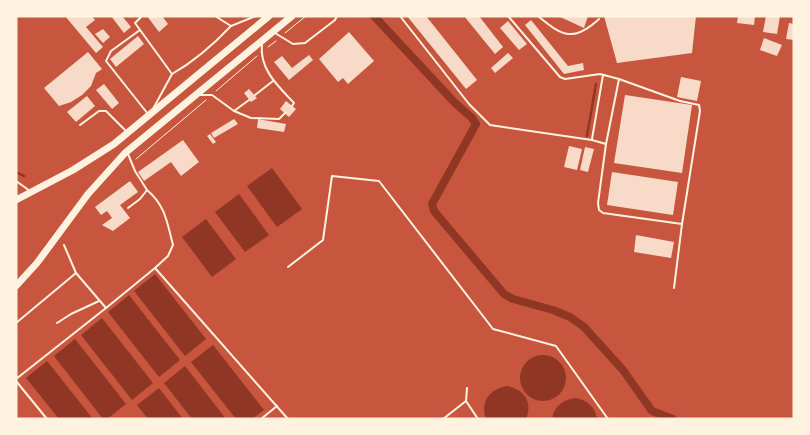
<svg xmlns="http://www.w3.org/2000/svg" width="810" height="435" viewBox="0 0 810 435" font-family="'Nunito Sans',sans-serif">
	<style>
		.water { fill: #8f3625 }
		.lines { fill: none; stroke-linecap: round; stroke-linejoin: round }
		.stream { stroke: #8f3625; stroke-width: 2.5 }
		.canal { stroke: #8f3625; stroke-width: 8 }
		.building { fill: #f7dbc8 }
		.path { stroke: #fff3e0; stroke-width: 1 }
		.service { stroke: #fff3e0; stroke-width: 2 }
		.trunk { stroke: #fff3e0; stroke-width: 7 }
	</style>
	<rect width="100%" height="100%" fill="#c8553d"/>
	<g class="water">
		<polygon points="272,168 302,209 277,227 247,186"/>
		<polygon points="239,194 269,235 245,252 215,212"/>
		<polygon points="206,219 236,259 212,277 182,237"/>
		<polygon points="155,274 206,339 185,356 134,291"/>
		<polygon points="129,295 180,360 159,377 108,312"/>
		<polygon points="102,318 153,383 132,400 81,335"/>
		<polygon points="75,339 126,404 107,419 103,419 54,356"/>
		<polygon points="213,345 264,410 252,419 236,419 191,362"/>
		<circle cx="543" cy="378" r="23"/>
		<polygon points="47,361 93,419 59,419 26,378"/>
		<polygon points="185,366 226,419 192,419 164,383"/>
		<path d="M507 386C524 389 533 402 526 419H486C480 402 489 389 507 386Z"/>
		<polygon points="159,388 183,419 148,419 137,405"/>
		<path d="M575 398C587 400 595 406 597 419H552C554 406 563 400 575 398Z"/>
	</g>
	<g class="lines">
		<g class="stream">
			<polyline points="587,136 596,84"/>
			<polyline points="16,172 24,176"/>
		</g>
		<polyline class="canal" points="374,16 455,103 472,118 476,124 432,204 434,211 504,294 513,299 553,310 570,317 584,327 623,370 652,411 673,419"/>
	</g>
	<g class="building">
		<polygon points="65,16 92,16 95,20 86,27 103,47 96,53"/>
		<polygon points="111,16 122,16 131,27 124,33"/>
		<polygon points="147,16 162,16 168,24 159,32"/>
		<polygon points="407,16 426,16 477,80 466,89"/>
		<polygon points="464,16 479,16 503,47 495,54"/>
		<polygon points="558,16 588,16 584,28"/>
		<polygon points="604,16 696,16 692,53 617,63"/>
		<polygon points="738,16 755,16 754,25 737,23"/>
		<polygon points="766,16 780,16 777,34 763,32"/>
		<polygon points="531,20 568,66 583,63 584,70 564,74 525,25"/>
		<polygon points="508,21 527,44 519,50 500,28"/>
		<polygon points="789,23 794,24 794,40 786,39"/>
		<polygon points="103,29 110,37 103,43 95,34"/>
		<polygon points="349,32 374,61 348,84 343,78 338,82 319,59"/>
		<polygon points="138,36 144,44 116,67 110,59"/>
		<polygon points="764,38 782,45 777,56 760,50"/>
		<polygon points="88,52 102,69 96,73 91,86 82,95 71,102 59,106 44,88"/>
		<polygon points="508,53 513,58 495,73 491,68"/>
		<polygon points="309,55 313,60 289,80 274,62 282,56 292,68"/>
		<polygon points="681,77 701,81 697,101 677,97"/>
		<polygon points="104,84 119,103 112,109 96,90"/>
		<polygon points="249,89 257,98 251,102 244,93"/>
		<polygon points="625,95 692,105 682,173 614,163"/>
		<polygon points="87,96 95,106 76,122 67,112"/>
		<polygon points="286,101 296,109 289,117 280,109"/>
		<polygon points="234,119 238,124 214,138 211,133"/>
		<polygon points="258,119 286,124 284,132 257,128"/>
		<polygon points="210,134 216,142 213,144 207,136"/>
		<polygon points="183,140 199,162 181,176 171,162 144,181 138,172"/>
		<polygon points="569,146 582,149 577,170 564,167"/>
		<polygon points="585,147 594,149 588,172 580,170"/>
		<polygon points="612,172 678,182 673,215 607,205"/>
		<polygon points="130,181 138,192 120,205 130,218 113,231 102,225 112,218 107,211 101,215 95,207"/>
		<polygon points="636,235 674,242 671,258 634,252"/>
	</g>
	<g class="lines">
		<g class="path">
			<polyline points="285,33 306,16"/>
			<polyline points="268,47 276,41"/>
			<polyline points="216,91 257,56"/>
			<polyline points="136,159 206,100"/>
		</g>
		<g class="service">
			<polyline points="142,16 135,23 172,74 153,109"/>
			<polyline points="215,16 231,26 256,16"/>
			<polyline points="400,16 469,104 490,125 592,140 606,144 619,79 600,74 565,79 560,77 508,16"/>
			<path d="M538 16C563 37 574 42 599 19"/>
			<polyline points="140,30 111,51 106,61 148,114"/>
			<polyline points="275,33 293,44 305,43 335,20 337,16"/>
			<path d="M262 44C259 69 278 86 294 103L292 106"/>
			<path d="M172 74C193 62 214 44 231 26"/>
			<polyline points="619,79 680,101 699,105 700,111 682,224 674,288"/>
			<polyline points="200,95 212,95 234,111 251,118 279,119 285,113"/>
			<polyline points="255,95 273,81"/>
			<polyline points="234,111 249,100"/>
			<polyline points="80,125 99,111 106,111 126,131"/>
			<polyline points="592,139 603,75"/>
			<polyline points="606,144 598,203 599,210 603,213 682,224"/>
			<polyline points="16,181 30,191"/>
			<path d="M147 190C166 206 167 223 173 245L168 256 155 268"/>
			<polyline points="128,208 140,199 147,190 135,171 128,154"/>
			<polyline points="64,245 76,273 106,308 155,268 288,419"/>
			<polyline points="288,267 323,240 332,176 379,181 493,329 556,346 608,419"/>
			<polyline points="16,323 76,273"/>
			<polyline points="57,323 71,314 99,301"/>
			<polyline points="16,379 106,308"/>
			<polyline points="16,381 47,419"/>
			<polyline points="467,388 466,401 478,419"/>
			<polyline points="261,419 277,406"/>
			<polyline points="443,419 466,401"/>
		</g>
		<g class="trunk">
			<polyline points="16,200 73,170 114,144 269,16"/>
			<polyline points="16,286 37,263 88,194 125,153 292,16"/>
		</g>
	</g>
	<rect width="810" height="435" fill="none" stroke="#fff3e0" stroke-width="35"/>
</svg>
